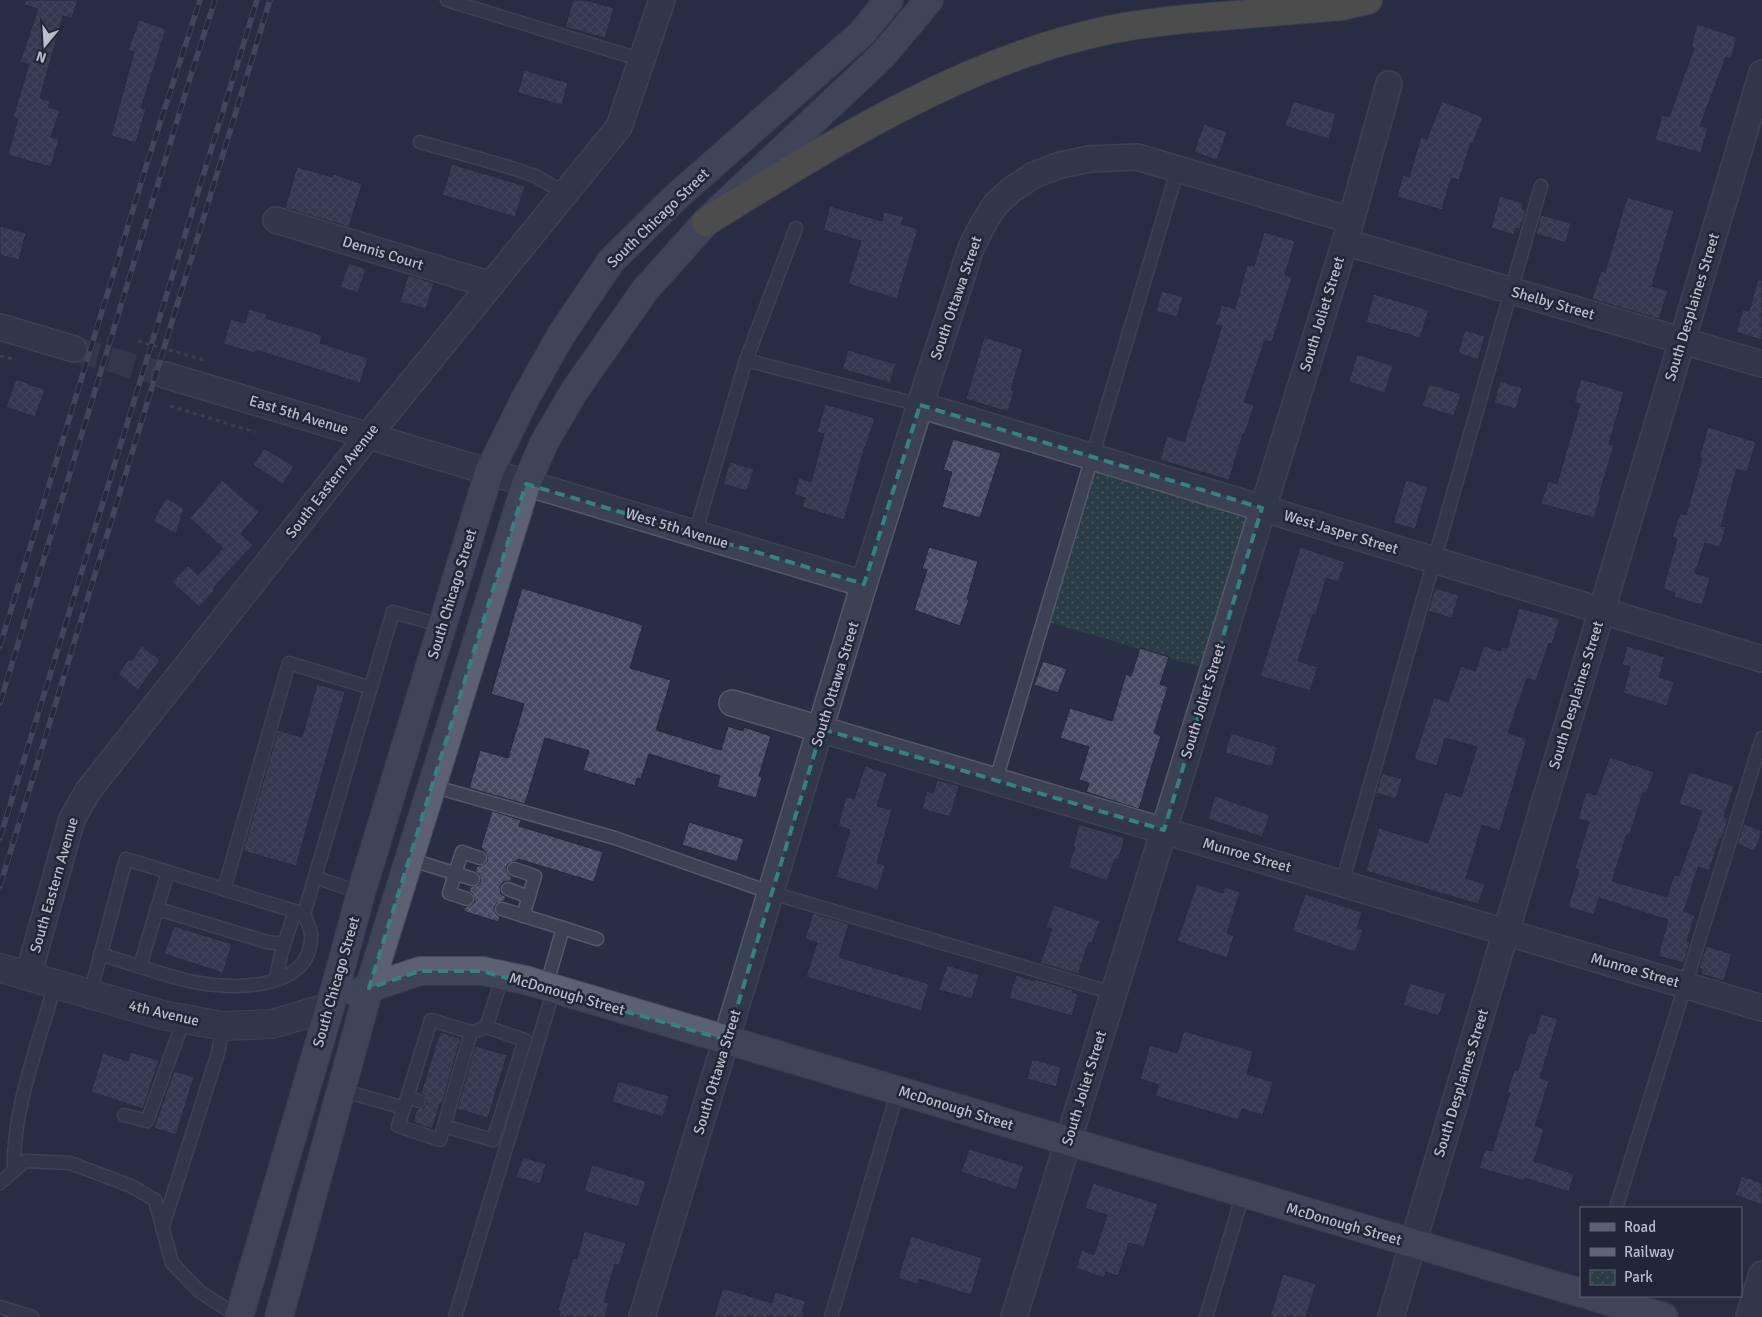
<svg xmlns="http://www.w3.org/2000/svg" width="1762" height="1317" viewBox="0 0 1762 1317" font-family="Signika,sans-serif">
	<style>
		.park { fill: url(#park-dots) }
		.building { fill: url(#building-cross-hatch); stroke: #23283a }
		.lines { fill: none; stroke-linecap: round; stroke-linejoin: round }
		.minor-tunnel { stroke: #3e4358; stroke-width: 25; stroke-dasharray: 25 12; stroke-linecap: butt }
		.service-casing { stroke: #55596a; stroke-width: 15 }
		.minor-casing { stroke: #55596a; stroke-width: 28 }
		.tertiary-casing { stroke: #55596a; stroke-width: 30 }
		.primary-casing { stroke: #464a5c; stroke-width: 30 }
		.motorway-casing { stroke: #44495a; stroke-width: 30 }
		.path { stroke: #485960; stroke-width: 3; stroke-dasharray: 4 4; stroke-linecap: butt }
		.service { stroke: #3c4153; stroke-width: 12 }
		.minor { stroke: #3c4153; stroke-width: 25 }
		.tertiary { stroke: #3c4153; stroke-width: 28 }
		.primary { stroke: #5b6073; stroke-width: 28 }
		.motorway { stroke: #79725a; stroke-width: 28 }
		.rail-casing { stroke: #5f657a; stroke-width: 5.5 }
		.rail { stroke: #212638; stroke-width: 4; stroke-dasharray: 11; stroke-linecap: butt }
		.marked { fill: none; stroke: #318481; stroke-width: 4; stroke-dasharray: 10 6; stroke-linejoin: round }
		.labels { text-anchor: middle; dominant-baseline: central; stroke-width: 5; stroke-linejoin: round; paint-order: stroke }
		.street-label { font-size: 15px; fill: #babdcc; stroke: #212638 }
	</style>
	<defs>
		<pattern id="park-dots" width="8" height="8" patternUnits="userSpaceOnUse" patternTransform="scale(1.25)"><rect width="8" height="8" fill="#2a3c44"/><path d="M2 2h.1M6 6h.1" fill="none" stroke="#47565e" stroke-width="1.8" stroke-linecap="round"/></pattern>
		<pattern id="building-cross-hatch" width="8" height="8" patternUnits="userSpaceOnUse" patternTransform="scale(1.25)"><rect width="8" height="8" fill="#424960"/><path d="M0 0l8 8M0 8l8-8" fill="none" stroke="#5b6176"/></pattern>
	</defs>
	<rect width="100%" height="100%" fill="#282e43"/>
	<polygon class="park" points="1093,460 1259,510 1210,670 1045,621"/>
	<g class="building">
		<polygon points="25,0 78,0 72,18 63,16 40,98 50,101 48,107 60,110 51,137 59,139 51,167 8,155 18,119 13,117 29,64 20,62 38,9 24,5"/>
		<polygon points="573,0 585,0 614,8 605,38 565,27"/>
		<polygon points="139,20 166,29 141,108 146,109 136,143 111,136 134,52 128,50"/>
		<polygon points="1697,24 1737,37 1731,59 1726,57 1700,126 1708,128 1701,153 1655,140 1662,115 1669,117 1694,48 1691,47"/>
		<polygon points="524,70 568,83 562,105 518,93"/>
		<polygon points="1293,101 1336,114 1329,139 1285,126"/>
		<polygon points="1442,101 1483,117 1473,143 1471,143 1459,180 1451,178 1442,210 1397,197 1403,175 1409,177 1421,137 1427,139"/>
		<polygon points="1204,124 1227,132 1217,160 1194,152"/>
		<polygon points="452,164 525,186 515,217 442,195"/>
		<polygon points="297,167 333,177 334,174 362,184 349,227 285,208"/>
		<polygon points="1500,196 1523,203 1522,209 1526,210 1520,229 1516,228 1514,235 1491,228"/>
		<polygon points="1627,197 1674,211 1652,286 1668,291 1659,319 1592,299 1601,271 1605,272"/>
		<polygon points="830,206 882,221 884,212 904,217 901,224 918,229 897,299 848,284 861,241 823,230"/>
		<polygon points="1541,215 1571,223 1566,243 1536,234"/>
		<polygon points="0,226 26,233 19,260 0,255"/>
		<polygon points="1264,232 1295,241 1285,275 1292,278 1272,342 1265,340 1244,402 1254,405 1245,434 1243,434 1229,480 1160,460 1167,436 1184,442 1222,326 1215,325 1222,305 1235,309 1247,265 1254,266"/>
		<polygon points="349,263 366,269 358,293 340,287"/>
		<polygon points="408,275 434,283 426,309 400,302"/>
		<polygon points="1758,280 1762,280 1762,340 1736,332 1743,309 1749,311"/>
		<polygon points="1162,291 1183,297 1177,317 1156,311"/>
		<polygon points="1374,294 1429,310 1420,338 1366,322"/>
		<polygon points="249,309 267,314 265,318 322,335 320,343 368,358 360,383 256,350 255,353 223,344 231,319 245,323"/>
		<polygon points="1465,330 1485,336 1478,360 1458,353"/>
		<polygon points="984,337 1023,349 1011,390 1014,391 1008,412 966,399"/>
		<polygon points="848,350 896,364 890,383 842,369"/>
		<polygon points="1357,354 1393,366 1385,393 1349,382"/>
		<polygon points="16,379 45,390 35,417 6,407"/>
		<polygon points="1581,379 1624,392 1609,444 1614,445 1599,495 1601,495 1594,518 1541,504 1548,481 1557,484 1580,404 1574,402"/>
		<polygon points="1500,381 1522,388 1516,409 1494,403"/>
		<polygon points="1429,384 1461,394 1454,416 1422,406"/>
		<polygon points="825,404 875,418 866,446 865,446 844,520 802,507 805,498 794,494 799,478 811,482 824,434 817,432"/>
		<polygon points="1708,427 1756,442 1747,472 1737,469 1721,526 1726,527 1720,547 1705,543 1695,573 1710,578 1702,605 1674,597 1675,593 1663,589 1677,539 1672,537 1680,513 1686,515 1702,458 1699,458"/>
		<polygon points="953,439 1001,453 980,518 942,507 952,472 943,470"/>
		<polygon points="264,448 294,466 283,484 253,465"/>
		<polygon points="730,462 754,469 747,491 723,484"/>
		<polygon points="222,480 259,512 241,534 253,545 213,588 215,590 199,607 172,582 188,565 198,575 223,548 190,518"/>
		<polygon points="1406,480 1428,487 1415,529 1393,523"/>
		<polygon points="166,498 184,508 176,534 153,521"/>
		<polygon points="929,547 978,561 967,599 969,600 960,626 914,610 927,570 922,569"/>
		<polygon points="1300,547 1345,562 1338,582 1326,578 1316,615 1313,614 1298,661 1318,667 1310,691 1260,676"/>
		<polygon points="522,588 643,625 630,668 671,680 656,730 721,750 728,726 743,731 744,727 771,736 759,776 762,777 756,798 717,787 720,776 649,754 641,779 637,778 635,786 583,770 589,751 545,738 525,804 469,788 480,750 508,758 524,704 491,694"/>
		<polygon points="1435,588 1459,595 1452,618 1428,611"/>
		<polygon points="1519,608 1560,619 1552,644 1549,643 1536,681 1527,678 1508,733 1527,739 1500,831 1482,825 1466,878 1485,884 1478,904 1366,871 1379,828 1428,843 1445,792 1461,797 1477,747 1445,738 1437,766 1414,759 1434,697 1448,702 1461,666 1475,671 1484,646 1500,651 1502,647 1507,648"/>
		<polygon points="142,646 160,660 138,690 118,674 129,659 131,661"/>
		<polygon points="1627,646 1665,657 1659,677 1674,682 1667,706 1623,693 1630,667 1622,665"/>
		<polygon points="1140,648 1169,657 1160,684 1168,687 1154,733 1161,736 1139,809 1086,792 1089,783 1079,780 1089,747 1060,738 1070,708 1112,721 1126,674 1131,676"/>
		<polygon points="1043,661 1067,669 1058,693 1034,685"/>
		<polygon points="317,684 345,692 296,866 243,851 278,730 302,737"/>
		<polygon points="1231,733 1277,747 1272,767 1225,753"/>
		<polygon points="1610,757 1654,772 1646,794 1643,792 1630,834 1627,834 1612,881 1667,897 1674,875 1679,876 1702,811 1679,804 1689,772 1734,786 1724,817 1728,818 1722,839 1720,838 1709,871 1698,867 1684,911 1695,915 1687,941 1690,942 1684,963 1658,956 1668,920 1599,898 1594,915 1568,907 1579,870 1575,868 1589,822 1578,819 1586,792 1596,795"/>
		<polygon points="865,766 887,773 877,806 892,810 877,863 885,865 878,890 836,877 850,830 838,826 846,797 854,799"/>
		<polygon points="1382,773 1402,779 1396,799 1376,793"/>
		<polygon points="937,780 959,786 950,817 922,809 927,791 933,793"/>
		<polygon points="1215,796 1270,815 1262,837 1208,819"/>
		<polygon points="492,811 521,820 519,826 603,852 594,882 518,859 517,861 509,863 506,867 508,874 512,877 510,881 503,882 500,887 501,894 506,897 504,901 497,903 494,907 496,914 500,917 498,922 463,911 465,907 472,905 475,901 473,894 469,891 471,887 478,885 481,881 479,874 475,871 477,866 485,864 488,860 486,853 481,847"/>
		<polygon points="689,822 744,839 737,862 682,845"/>
		<polygon points="1079,824 1125,838 1118,860 1115,859 1107,881 1068,867 1075,847 1073,846"/>
		<polygon points="1744,824 1762,831 1755,851 1737,844"/>
		<polygon points="1197,884 1223,893 1225,887 1240,892 1227,933 1234,936 1227,958 1177,941"/>
		<polygon points="1305,894 1362,912 1357,928 1363,930 1355,952 1292,931"/>
		<polygon points="1054,905 1100,921 1092,943 1089,942 1078,974 1040,963 1052,929 1046,927"/>
		<polygon points="813,913 849,924 839,957 929,984 921,1011 806,977 817,943 805,939"/>
		<polygon points="174,926 232,944 223,973 164,954"/>
		<polygon points="1706,946 1732,954 1724,981 1701,974 1702,969 1699,968"/>
		<polygon points="947,965 979,975 972,999 939,990"/>
		<polygon points="1016,975 1034,981 1035,979 1073,990 1072,992 1078,994 1072,1016 1009,998"/>
		<polygon points="1410,983 1446,994 1439,1016 1403,1005"/>
		<polygon points="1541,1014 1558,1019 1540,1078 1549,1081 1535,1126 1544,1129 1534,1161 1574,1174 1569,1192 1525,1178 1524,1181 1479,1168 1485,1149 1492,1151 1510,1093 1507,1093 1514,1070 1518,1071 1529,1032 1535,1034"/>
		<polygon points="1184,1031 1253,1051 1247,1074 1273,1082 1263,1115 1242,1109 1238,1120 1155,1096 1159,1085 1140,1079 1150,1045 1177,1053"/>
		<polygon points="440,1032 460,1038 460,1041 442,1104 440,1104 432,1129 413,1122 417,1109 424,1107 427,1103 425,1096 421,1093"/>
		<polygon points="475,1046 507,1055 488,1118 457,1109"/>
		<polygon points="130,1052 159,1060 143,1109 91,1092 103,1053 128,1061"/>
		<polygon points="1032,1059 1061,1067 1056,1087 1027,1079"/>
		<polygon points="174,1071 194,1077 176,1135 154,1128"/>
		<polygon points="618,1081 669,1096 663,1117 612,1102"/>
		<polygon points="969,1149 1024,1166 1016,1190 961,1172"/>
		<polygon points="523,1157 546,1164 540,1184 516,1177"/>
		<polygon points="592,1165 646,1181 638,1207 584,1191"/>
		<polygon points="1742,1176 1762,1183 1762,1205 1735,1195"/>
		<polygon points="1093,1183 1158,1204 1144,1247 1129,1243 1118,1276 1106,1272 1104,1278 1076,1268 1082,1250 1094,1255 1107,1215 1085,1208"/>
		<polygon points="584,1231 626,1243 619,1266 615,1264 604,1302 609,1303 605,1317 559,1317 560,1311 558,1310 573,1258 577,1259"/>
		<polygon points="911,1236 982,1258 971,1295 919,1279 917,1284 898,1278"/>
		<polygon points="1283,1274 1316,1284 1306,1317 1270,1317"/>
		<polygon points="723,1288 772,1303 775,1292 806,1301 802,1312 804,1313 804,1317 714,1317"/>
	</g>
	<g class="lines">
		<polyline class="minor-tunnel" points="74,349 165,375"/>
		<g class="service-casing">
			<g id="service">
				<polyline points="447,0 642,60"/>
				<polyline points="420,142 509,167 535,176 565,193"/>
				<polyline points="746,360 796,228"/>
				<polyline points="695,534 746,360 920,405"/>
				<polyline points="996,780 1178,168"/>
				<polyline points="432,786 615,838 772,893 1113,993"/>
				<polyline points="409,859 473,879"/>
				<polyline points="514,869 535,876 523,916"/>
				<polyline points="315,877 361,893"/>
				<polyline points="1342,883 1541,186"/>
				<polyline points="224,889 289,663 371,688"/>
				<polyline points="508,889 529,897"/>
				<polyline points="467,899 449,893 462,852 480,858"/>
				<polyline points="158,909 267,942 284,944"/>
				<polyline points="502,909 563,928 546,987"/>
				<polyline points="563,928 597,939"/>
				<path d="M100 954C129 963 157 973 185 980 224 990 313 994 311 935 311 928 306 920 304 914"/>
				<polyline points="140,966 168,872"/>
				<polyline points="276,979 281,954 295,911"/>
				<polyline points="90,994 126,859 304,914 393,612 443,626"/>
				<polyline points="478,1030 486,1027 503,976"/>
				<polyline points="341,1090 404,1108 398,1126 440,1140 471,1032 431,1020 404,1108"/>
				<polyline points="407,1097 419,1101"/>
				<polyline points="124,1115 147,1121 184,1019"/>
				<polyline points="444,1126 493,1140 525,1040 486,1027"/>
				<path d="M14 1171C12 1110 39 1043 55 984"/>
				<polyline points="0,1183 25,1161 70,1163 131,1186 155,1200 172,1263 199,1291 239,1317"/>
				<polyline points="1616,1208 1762,738"/>
				<polyline points="162,1229 218,1053 223,1026"/>
				<polyline points="0,1307 32,1317"/>
				<polyline points="455,1317 554,989"/>
				<polyline points="831,1317 898,1090"/>
				<polyline points="1206,1317 1243,1194"/>
			</g>
		</g>
		<g class="minor-casing">
			<g id="minor">
				<polyline points="276,220 491,285"/>
				<polyline points="1345,242 1762,364"/>
				<polyline points="0,327 74,349"/>
				<polyline points="165,375 864,584"/>
				<polyline points="920,405 1762,659"/>
				<polyline points="732,703 1762,1008"/>
				<polyline points="28,976 72,819 88,791 368,436 619,127 662,0"/>
				<polyline points="642,1317 864,584 920,405 971,248 982,226 995,205 1011,190 1034,175 1060,165 1090,159 1137,157 1350,220"/>
				<polyline points="1014,1317 1345,242 1389,84"/>
				<polyline points="1391,1317 1762,73"/>
				<polyline points="1749,1317 1762,1274"/>
			</g>
		</g>
		<g class="tertiary-casing">
			<polyline id="tertiary" points="0,968 162,1015 223,1026 272,1024 330,1007"/>
		</g>
		<g class="primary-casing">
			<g id="primary">
				<polyline points="357,993 369,988 420,971 482,971 525,980 1581,1293"/>
				<polyline points="1591,1296 1664,1317"/>
				<polyline points="239,1317 330,1007 361,893 489,472 525,399 561,335 611,261 677,196 861,34 889,0"/>
				<polyline points="279,1317 369,988 526,484 545,441 575,390 645,290 706,222 883,55 929,0"/>
			</g>
		</g>
		<g class="motorway-casing">
			<path id="motorway" d="M706 222C829 146 953 66 1095 33 1137 23 1180 19 1223 16 1263 13 1303 9 1343 6L1368 0"/>
		</g>
		<g class="path">
			<polyline points="138,341 204,360"/>
			<polyline points="0,356 13,359"/>
			<polyline points="170,406 255,432"/>
		</g>
		<use href="#service" class="service"/>
		<use href="#minor" class="minor"/>
		<use href="#tertiary" class="tertiary"/>
		<use href="#primary" class="primary"/>
		<use href="#motorway" class="motorway"/>
		<g class="rail-casing">
			<g id="rail">
				<polyline points="0,646 149,157 200,0"/>
				<polyline points="0,703 191,75 215,0"/>
				<polyline points="0,838 257,0"/>
				<polyline points="0,886 270,0"/>
			</g>
		</g>
		<use href="#rail" class="rail"/>
	</g>
	<path d="M0 0H1762V1317H0ZM920 405 1262 508 1164 830 822 729 727 1040 482 971H420L369 988 526 484 864 584Z" fill="#282e43" fill-opacity=".55" fill-rule="evenodd"/>
	<path class="marked" d="M920 405 1262 508 1164 830 822 729 727 1040 482 971H420L369 988 526 484 864 584Z"/>
	<g class="labels">
		<g class="street-label">
			<text transform="translate(658 218) rotate(-44)">South Chicago Street</text>
			<text transform="translate(383 253) rotate(17)">Dennis Court</text>
			<text transform="translate(956 298) rotate(-71)">South Ottawa Street</text>
			<text transform="translate(1553 303) rotate(16)">Shelby Street</text>
			<text transform="translate(1692 307) rotate(-73)">South Desplaines Street</text>
			<text transform="translate(1322 314) rotate(-73)">South Joliet Street</text>
			<text transform="translate(299 415) rotate(17)">East 5th Avenue</text>
			<text transform="translate(332 481) rotate(-52)">South Eastern Avenue</text>
			<text transform="translate(677 528) rotate(17)">West 5th Avenue</text>
			<text transform="translate(1341 532) rotate(17)">West Jasper Street</text>
			<text transform="translate(452 594) rotate(-73)">South Chicago Street</text>
			<text transform="translate(835 684) rotate(-73)">South Ottawa Street</text>
			<text transform="translate(1576 695) rotate(-73)">South Desplaines Street</text>
			<text transform="translate(1203 701) rotate(-73)">South Joliet Street</text>
			<text transform="translate(1247 855) rotate(16)">Munroe Street</text>
			<text transform="translate(54 885) rotate(-74)">South Eastern Avenue</text>
			<text transform="translate(1635 970) rotate(16)">Munroe Street</text>
			<text transform="translate(336 982) rotate(-74)">South Chicago Street</text>
			<text transform="translate(567 994) rotate(16)">McDonough Street</text>
			<text transform="translate(164 1013) rotate(13)">4th Avenue</text>
			<text transform="translate(717 1072) rotate(-73)">South Ottawa Street</text>
			<text transform="translate(1461 1083) rotate(-73)">South Desplaines Street</text>
			<text transform="translate(1084 1088) rotate(-73)">South Joliet Street</text>
			<text transform="translate(956 1108) rotate(17)">McDonough Street</text>
			<text transform="translate(1344 1224) rotate(16)">McDonough Street</text>
		</g>
	</g>
	<rect x="1580" y="1207" width="162" height="90" fill="#212638" stroke="#5e6273"/>
	<rect x="1590" y="1223" width="25" height="8" fill="#5b6073" stroke="#5e6273"/>
	<text x="1624" y="1232" font-size="15" fill="#babdcc">Road</text>
	<rect x="1590" y="1248" width="25" height="8" fill="#5f657a" stroke="#5e6273"/>
	<text x="1624" y="1257" font-size="15" fill="#babdcc">Railway</text>
	<rect x="1590" y="1270" width="25" height="15" fill="url(#park-dots)" stroke="#5e6273"/>
	<text x="1624" y="1282" font-size="15" fill="#babdcc">Park</text>
	<g transform="translate(45 45) rotate(198)" stroke="#212638" stroke-width="4" paint-order="stroke">
	<path d="M0-4L9 19L0 12L-9 19Z" fill="#babdcc"/>
	<text y="-8" font-size="14" font-weight="bold" text-anchor="middle" fill="#babdcc">N</text>
	</g>
</svg>
